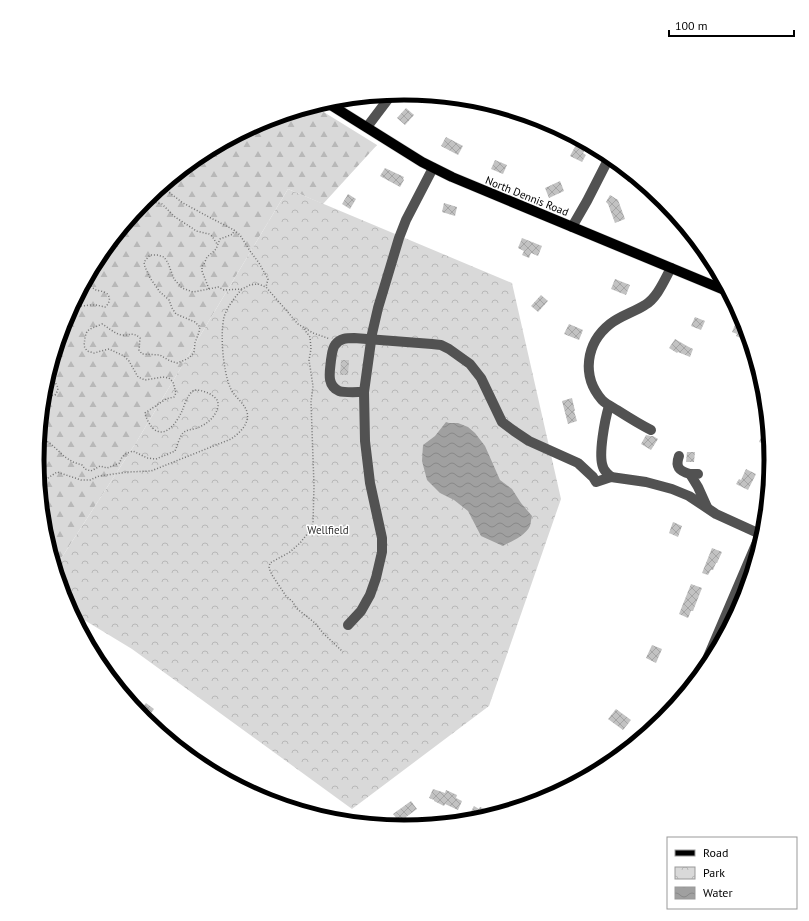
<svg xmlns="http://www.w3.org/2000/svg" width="809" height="921" viewBox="0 0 809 921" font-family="'PT Sans',sans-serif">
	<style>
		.forest { fill: url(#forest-firs) }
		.park { fill: url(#park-crowns) }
		.water { fill: url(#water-waves) }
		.building { fill: url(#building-cross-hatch) }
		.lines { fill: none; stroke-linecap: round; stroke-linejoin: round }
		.major-casing { stroke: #dbdbdb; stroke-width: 11 }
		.path { stroke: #747474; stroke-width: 1.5; stroke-dasharray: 1 2; stroke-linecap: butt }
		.minor { stroke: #525252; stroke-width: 10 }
		.major { stroke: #000; stroke-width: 10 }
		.labels { text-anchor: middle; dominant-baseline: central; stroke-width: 3; stroke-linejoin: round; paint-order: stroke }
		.street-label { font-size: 11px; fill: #000; stroke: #fff }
		.park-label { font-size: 11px; fill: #303030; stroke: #fff }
		.rim { fill: none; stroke: #000; stroke-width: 5 }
	</style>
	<defs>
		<pattern id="forest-firs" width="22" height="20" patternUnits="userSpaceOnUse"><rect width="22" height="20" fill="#d9d9d9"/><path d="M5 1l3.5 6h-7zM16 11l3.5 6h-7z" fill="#b8b8b8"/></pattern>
		<pattern id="park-crowns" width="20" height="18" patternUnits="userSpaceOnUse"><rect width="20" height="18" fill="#d9d9d9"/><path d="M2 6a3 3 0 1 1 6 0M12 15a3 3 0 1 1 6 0" fill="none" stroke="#b8b8b8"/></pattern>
		<pattern id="water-waves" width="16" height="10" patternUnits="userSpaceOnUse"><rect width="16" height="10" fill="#a0a0a0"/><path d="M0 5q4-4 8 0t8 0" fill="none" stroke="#888"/></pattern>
		<pattern id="building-cross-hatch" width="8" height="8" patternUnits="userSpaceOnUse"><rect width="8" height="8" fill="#c2c2c2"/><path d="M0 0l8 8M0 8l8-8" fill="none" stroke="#a5a5a5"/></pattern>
	</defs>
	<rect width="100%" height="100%" fill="#fff"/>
	<polygon class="forest" points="314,106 377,145 323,204 288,189 137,441 55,568 44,532 37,460 44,389 65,320 99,256 145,200 201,155 264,121"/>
	<polygon class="park" points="288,189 512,283 561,499 489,706 352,809 132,649 71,612 65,601 55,568 137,441"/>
	<path class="water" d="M446 422 449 423H458L468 427 475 433 485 446 500 480 512 489 521 503 532 516C531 519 531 523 530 526 525 536 512 541 503 546L481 536 468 511 454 500 440 493 427 480 422 461 423 445 435 436Z"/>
	<g class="building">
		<polygon points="406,108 414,115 405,125 397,118"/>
		<polygon points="446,137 463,146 458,155 441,146"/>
		<polygon points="577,143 586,148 583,153 586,155 582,162 570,156"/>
		<polygon points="495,160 507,165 503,174 491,169"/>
		<polygon points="620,164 637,178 628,182"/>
		<polygon points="385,168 404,177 403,179 404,180 400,187 380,176"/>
		<polygon points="560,181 564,191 549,198 545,188"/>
		<polygon points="348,194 356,199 350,209 342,204"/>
		<polygon points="610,195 618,200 625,219 615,223 608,204 606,202"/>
		<polygon points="444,203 457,207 455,216 442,212"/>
		<polygon points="522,238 542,246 538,256 531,253 529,258 522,255 524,251 518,248"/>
		<polygon points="615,279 630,285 626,295 611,289"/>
		<polygon points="541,295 548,301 538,312 531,306"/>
		<polygon points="695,317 705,321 701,330 691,326"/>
		<polygon points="737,320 745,323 750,339 744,337 743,339 736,336 737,334 732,332"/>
		<polygon points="569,324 583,330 579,340 564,334"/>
		<polygon points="675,339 687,346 693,349 690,357 678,352 677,353 669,348"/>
		<polygon points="341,360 349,360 348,375 340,375"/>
		<polygon points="572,398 575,411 574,411 577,421 568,424 562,401"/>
		<polygon points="768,421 769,426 771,447 759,442"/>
		<polygon points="646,435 651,436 653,436 658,439 651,450 641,444"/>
		<polygon points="687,452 695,452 694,462 686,462"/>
		<polygon points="746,469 756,474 748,490 736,484 739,479 741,480"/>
		<polygon points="673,522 682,526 678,537 669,533"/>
		<polygon points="712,548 722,552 717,563 716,563 713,570 711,570 708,575 702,573"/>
		<polygon points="691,584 702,588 693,611 691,611 688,618 679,614"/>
		<polygon points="652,645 662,649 656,663 646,658"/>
		<polygon points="146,703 154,709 145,721 138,713"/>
		<polygon points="616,709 631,720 623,730 608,719"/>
		<polygon points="433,789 445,793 446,790 457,795 456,798 462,801 458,810 445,804 444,806 434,801 434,800 429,798"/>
		<polygon points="411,801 417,809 406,817 407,819 401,824 393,814"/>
		<polygon points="474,806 479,809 480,807 488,810 490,813 489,817 476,821 468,817"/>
	</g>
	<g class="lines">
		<g class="major-casing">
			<polyline id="major" points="326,102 422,162 452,177 729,292"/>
		</g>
		<g class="path">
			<polyline points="162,187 183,203 207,216 234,230 240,235 250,251 259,263 268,279 266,287"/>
			<polyline points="148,198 153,202 162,204 175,217 192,228 196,231 209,234 212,236 217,244"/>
			<polyline points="209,289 218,287 224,290 242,289 250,285 258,284 266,287 298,324 313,333 330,339"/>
			<path d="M72 307 91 305H96L105 307C109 304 112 297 106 293 103 291 99 291 96 290 92 288 89 284 86 280"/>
			<polyline points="63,328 68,324 68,321 66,318"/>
			<polyline points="304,329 310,337 311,349 309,360 313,386 311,402 314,486 313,523 308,533 300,543 290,552 270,563 269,568 272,575 286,596 293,602 296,608 315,623 323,633 343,652"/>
			<path d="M43 397 55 395C61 387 56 386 54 380 52 375 53 371 51 366"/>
			<path d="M39 438 45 440 51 444 65 457 73 462 82 465 85 469 91 471 100 466 107 468 120 463C121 455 127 453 133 451L147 458 156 459 175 451C177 446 180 436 183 433 187 429 192 430 197 428 205 425 212 420 216 412 218 409 219 404 217 400 212 393 202 390 195 390 194 390 190 393 190 394 186 399 184 406 182 411 178 420 168 436 157 431 151 429 146 418 145 413L166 399 174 397 176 393 173 382 169 378 163 377 145 380 138 377 129 361 124 356 109 349 94 353 87 351 84 346C86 328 86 331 102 324 109 328 115 334 122 335 130 336 132 331 140 338L139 350 142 354 160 355 170 361 177 363 185 360 190 357 194 352 195 343 199 332 200 327 195 322 176 314 172 308 169 300 160 292 150 278 145 267 144 262 150 255H157L164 257 168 263 174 279 182 288 193 292 209 289 202 271V266L204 264 207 257 212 253 216 249 220 239 233 234 234 230"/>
			<path d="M40 487 45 480 57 472 81 480H90L99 476 128 472 151 471 231 439C240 433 250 423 247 412 244 402 233 396 230 387 223 370 220 335 224 317 227 307 235 297 242 289"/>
		</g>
		<g class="minor">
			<polyline points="367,127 392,94"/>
			<polyline points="572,227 587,201 610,156"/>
			<path d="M364 392C357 392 345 393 339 391 326 385 330 371 331 360 332 355 332 349 335 345 340 338 347 338 354 338L432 344 441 345 449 349 470 364 481 378 502 422 514 431 529 441 578 463 593 477 596 482 611 477 646 482 672 489 689 496 716 514 760 534"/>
			<path d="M609 406C605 419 598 455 603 467 604 471 608 474 611 477"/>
			<path d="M651 430C639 424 628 417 617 410 612 407 606 404 602 400 581 376 586 343 610 324 620 316 634 312 645 305 657 298 664 281 671 268"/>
			<path d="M679 456C675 467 679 471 690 474"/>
			<polyline points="698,474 690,474 698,487 707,507"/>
			<polyline points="348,625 361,611 370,595 376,578 382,552 382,538 370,483 365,441 364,392 372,334 378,308 399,238 406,220 433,168"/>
			<polyline points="699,678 766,521"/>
		</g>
		<use href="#major" class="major"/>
	</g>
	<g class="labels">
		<g class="street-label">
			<text transform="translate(527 196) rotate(22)">North Dennis Road</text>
		</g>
		<g class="park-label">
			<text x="328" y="530">Wellfield</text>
		</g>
	</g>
	<path d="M0 0H809V921H0ZM44 460a360 360 0 1 1 720 0a360 360 0 1 1-720 0Z" fill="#fff" fill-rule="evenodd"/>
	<path class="rim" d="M44 460a360 360 0 1 1 720 0a360 360 0 1 1-720 0Z"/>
	<rect x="667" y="837" width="130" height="72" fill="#ffffff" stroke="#999999"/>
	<rect x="675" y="850" width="20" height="6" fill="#000000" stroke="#999999"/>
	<text x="703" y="857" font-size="12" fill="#000000">Road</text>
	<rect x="675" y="867" width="20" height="12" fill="url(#park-crowns)" stroke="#999999"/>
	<text x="703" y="877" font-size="12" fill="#000000">Park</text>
	<rect x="675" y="887" width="20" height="12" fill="url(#water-waves)" stroke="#999999"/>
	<text x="703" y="897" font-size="12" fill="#000000">Water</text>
	<path d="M669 30v6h125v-6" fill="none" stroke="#000000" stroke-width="2"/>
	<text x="675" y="30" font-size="12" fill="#000000" stroke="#ffffff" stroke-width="3" paint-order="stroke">100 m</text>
</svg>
